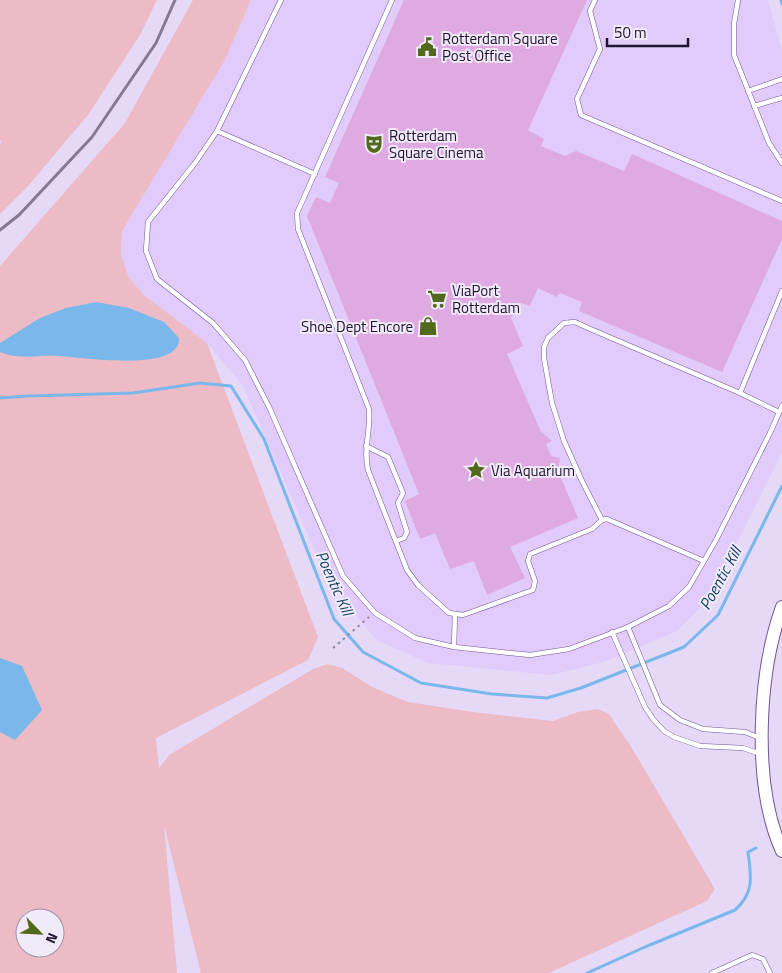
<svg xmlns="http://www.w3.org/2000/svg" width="782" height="973" viewBox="0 0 782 973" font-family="'Titillium Web',sans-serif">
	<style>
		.built { fill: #e0cbfa }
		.green { fill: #edbbc5; fill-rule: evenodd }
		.water { fill: #7ab7eb }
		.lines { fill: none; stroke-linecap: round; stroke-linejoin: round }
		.stream { stroke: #7ab7eb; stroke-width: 3 }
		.building { fill: #dfa9e1 }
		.service-casing { stroke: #735494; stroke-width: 5.5 }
		.secondary-casing { stroke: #735494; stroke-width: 14 }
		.path { stroke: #9184a1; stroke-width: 2; stroke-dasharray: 2.5 4; stroke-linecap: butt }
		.service { stroke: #fff; stroke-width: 4.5 }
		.secondary { stroke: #fff; stroke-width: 12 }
		.rail { stroke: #857895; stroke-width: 3 }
		.labels { text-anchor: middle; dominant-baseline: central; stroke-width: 4; stroke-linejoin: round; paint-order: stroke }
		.poi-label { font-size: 15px; fill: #21142f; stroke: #f0eaf9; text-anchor: start }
		.water-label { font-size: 16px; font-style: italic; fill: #144164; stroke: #f0eaf9 }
	</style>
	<rect width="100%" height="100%" fill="#e6d9f7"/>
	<polygon class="built" points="251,0 768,0 782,50 782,452 709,599 677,631 604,662 551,675 428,663 376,640 328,580 243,386 207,343 144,295 129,278 121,255 122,231 225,60"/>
	<g class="green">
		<polygon points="0,0 157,0 140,35 88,115 28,186 0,214 0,144 2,142 0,140"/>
		<path d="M193 0H251L225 60 122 231 121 255 129 278 144 295 207 343 318 637 308 660 156 738 159 768 169 755 313 669 328 664 342 668 372 687 408 702 473 712 553 721 578 712 598 709 609 714 632 748 715 889 707 901 549 973H201L164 825 177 973H0V266L125 123ZM25 918H55V948H25Z"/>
	</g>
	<g class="water">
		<path d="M96 302 129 308 164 322 179 338C179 340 179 343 178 345 166 371 81 357 56 356 36 355 19 360 0 352V343L40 318 66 308Z"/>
		<polygon points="0,658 22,666 42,710 15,740 0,732"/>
	</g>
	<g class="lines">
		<g class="stream">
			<polyline points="781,0 782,4"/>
			<polyline points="0,398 28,396 133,393 200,383 231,386 264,439 334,619 363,652 421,683 492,694 547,698 581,688 684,647 718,615 782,486"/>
			<path d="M587 973 645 947 735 910C755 893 751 875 748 852L756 848"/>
		</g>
	</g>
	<polygon class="building" points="404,0 587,0 528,130 544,139 541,146 565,156 576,151 624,171 632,154 782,221 782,239 722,372 579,311 582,302 560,293 557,297 538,288 530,306 519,302 511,318 523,346 507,354 541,432 552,441 546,444 551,456 560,458 558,471 578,518 510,547 525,578 487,595 474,561 450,569 435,533 420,539 405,501 419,494 307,216 316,197 330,203 339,183 325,177"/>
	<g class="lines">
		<g class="service-casing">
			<g id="service">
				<polyline points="281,0 217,131 195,163 148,222 146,251 157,279 213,323 245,360 270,409 343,576 375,613 415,638 454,647 530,655 569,649 628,627 669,606 689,587 716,540 770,433 782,406"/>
				<path d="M392 0 297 213 298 229 369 409C371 430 363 449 368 470L407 570 418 585 449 613 463 615 533 590 535 581 528 561 530 554 592 529 602 520 582 481 564 441 552 403 544 358V347L548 338 564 323 575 322 588 328 740 393 779 412"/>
				<polyline points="595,0 590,11 600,49 577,99 581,115 782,201"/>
				<polyline points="738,0 734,24 734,55 769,143 782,163"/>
				<polyline points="748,91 782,79"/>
				<polyline points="754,106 782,98"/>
				<polyline points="217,131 315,174"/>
				<polyline points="740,393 782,291"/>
				<polyline points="366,446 388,457 403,493 398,503 407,532 404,538 396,541"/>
				<polyline points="602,520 607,519 704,561"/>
				<polyline points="628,627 660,705 680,720 703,729 745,732 760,738"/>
				<polyline points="612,632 645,707 653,719 664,731 674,737 700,746 743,748 761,754"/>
				<polyline points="454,647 455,614"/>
				<polyline points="712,973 752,955 763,959 770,973"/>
			</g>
		</g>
		<g class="secondary-casing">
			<path id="secondary" d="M782 607C758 674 752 785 782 851"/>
		</g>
		<polyline class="path" points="333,648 369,617"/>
		<use href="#service" class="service"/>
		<use href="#secondary" class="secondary"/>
		<polyline class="rail" points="0,230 19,215 92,137 156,43 175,0"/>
	</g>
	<defs>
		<g id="civic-bare" transform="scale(1.5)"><path d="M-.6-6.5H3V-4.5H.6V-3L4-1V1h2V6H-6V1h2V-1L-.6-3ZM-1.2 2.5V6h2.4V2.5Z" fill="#51691a" stroke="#f0eaf9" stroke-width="2.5" paint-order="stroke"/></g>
		<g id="theatre-bare" transform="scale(1.5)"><path d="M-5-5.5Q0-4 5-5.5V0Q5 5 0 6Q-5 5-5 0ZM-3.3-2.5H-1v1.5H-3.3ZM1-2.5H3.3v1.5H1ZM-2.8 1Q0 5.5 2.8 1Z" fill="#51691a" stroke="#f0eaf9" stroke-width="2.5" paint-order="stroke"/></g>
		<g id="supermarket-bare" transform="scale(1.5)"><path d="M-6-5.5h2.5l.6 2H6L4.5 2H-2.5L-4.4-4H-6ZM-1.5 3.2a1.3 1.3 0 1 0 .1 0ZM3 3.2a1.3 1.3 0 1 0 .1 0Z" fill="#51691a" stroke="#f0eaf9" stroke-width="2.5" paint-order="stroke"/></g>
		<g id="shop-bare" transform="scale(1.5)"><path d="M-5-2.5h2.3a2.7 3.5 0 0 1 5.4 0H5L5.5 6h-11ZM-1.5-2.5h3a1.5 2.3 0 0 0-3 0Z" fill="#51691a" stroke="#f0eaf9" stroke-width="2.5" paint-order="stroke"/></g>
		<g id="sight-bare" transform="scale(1.5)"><path d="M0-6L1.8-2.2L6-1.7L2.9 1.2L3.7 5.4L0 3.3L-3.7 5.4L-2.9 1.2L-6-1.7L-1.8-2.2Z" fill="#51691a" stroke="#f0eaf9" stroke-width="2.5" paint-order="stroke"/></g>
	</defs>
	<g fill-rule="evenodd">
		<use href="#civic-bare" x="427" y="47"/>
		<use href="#theatre-bare" x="374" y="144"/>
		<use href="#supermarket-bare" x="437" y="299"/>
		<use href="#shop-bare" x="428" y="326"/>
		<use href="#sight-bare" x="476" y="470"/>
	</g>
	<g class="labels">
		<g class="poi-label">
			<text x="442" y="38">Rotterdam Square<tspan x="442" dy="17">Post Office</tspan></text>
			<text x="389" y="135">Rotterdam<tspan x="389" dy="17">Square Cinema</tspan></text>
			<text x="452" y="290">ViaPort<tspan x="452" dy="17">Rotterdam</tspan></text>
			<text x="413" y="326" text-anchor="end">Shoe Dept Encore</text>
			<text x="491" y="470">Via Aquarium</text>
		</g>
		<g class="water-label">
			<text transform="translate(720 578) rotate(-61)">Poentic Kill</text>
			<text transform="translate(335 583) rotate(66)">Poentic Kill</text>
		</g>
	</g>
	<g transform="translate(40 933) rotate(114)"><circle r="24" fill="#f0eaf9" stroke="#9d94a8"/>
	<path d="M0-4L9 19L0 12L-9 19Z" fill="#51691a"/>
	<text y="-8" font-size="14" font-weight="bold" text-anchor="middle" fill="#21142f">N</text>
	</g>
	<path d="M607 38v8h81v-8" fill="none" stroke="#21142f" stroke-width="2.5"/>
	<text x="614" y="38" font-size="15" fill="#21142f" stroke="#f0eaf9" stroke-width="4" paint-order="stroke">50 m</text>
</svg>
